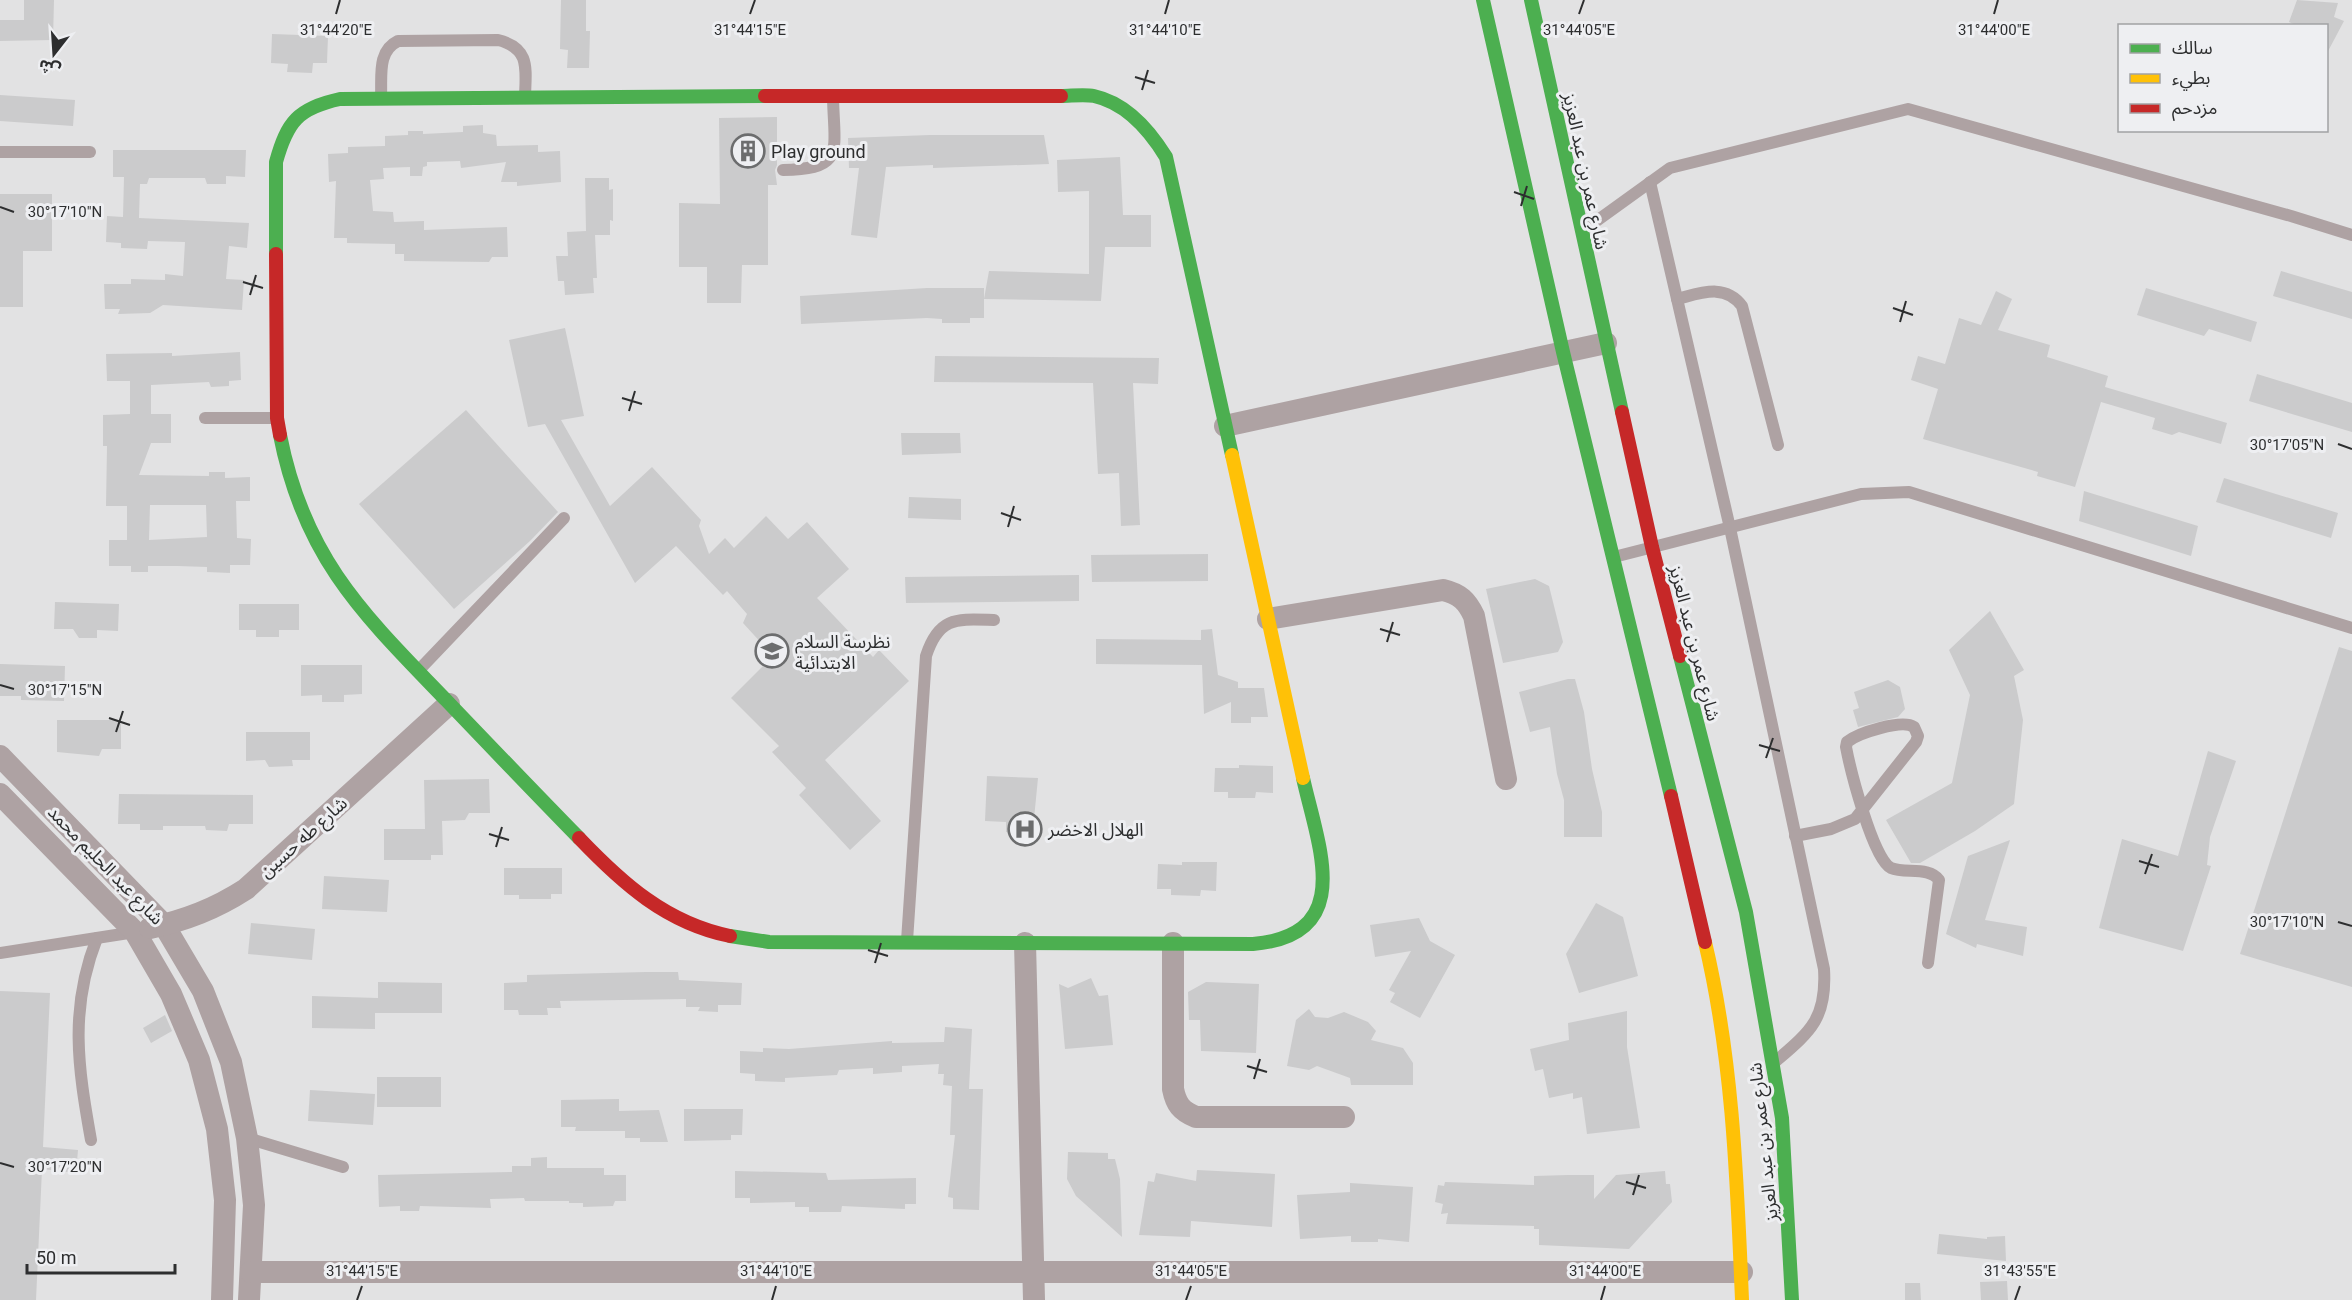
<svg xmlns="http://www.w3.org/2000/svg" width="2352" height="1300" viewBox="0 0 2352 1300" font-family="Roboto,'Noto Sans Arabic',sans-serif">
	<style>
		.building { fill: #cbcbcc; fill-rule: evenodd }
		.lines { fill: none; stroke-linecap: round; stroke-linejoin: round }
		.lane { stroke: #aea2a3; stroke-width: 12 }
		.street { stroke: #aea2a3; stroke-width: 22 }
		.fast { stroke: #4caf50; stroke-width: 14 }
		.slow { stroke: #ffc107; stroke-width: 14 }
		.jam { stroke: #c62828; stroke-width: 14 }
		.ticks { fill: none; stroke: #2d2e2f; stroke-width: 2 }
		.labels { text-anchor: middle; dominant-baseline: central; stroke-width: 6; stroke-linejoin: round; paint-order: stroke }
		.poi-label { font-size: 18px; fill: #2d2e2f; stroke: #eeeff2; text-anchor: start }
		.street-label { font-size: 18px; fill: #2d2e2f; stroke: #eeeff2 }
		.ticks-label { font-size: 15px; text-anchor: middle; fill: #2d2e2f; stroke: #eeeff2; stroke-width: 6; stroke-linejoin: round; paint-order: stroke }
	</style>
	<rect width="100%" height="100%" fill="#e2e2e3"/>
	<g class="building">
		<polygon points="24,0 54,0 53,40 0,41 0,20 24,20"/>
		<polygon points="561,0 586,0 586,31 590,31 589,68 567,68 568,50 560,49"/>
		<polygon points="2297,0 2338,3 2334,17 2344,21 2326,55 2326,26 2298,26 2289,22"/>
		<polygon points="272,34 328,36 327,63 313,63 312,73 287,72 288,64 271,63"/>
		<polygon points="0,95 75,100 73,126 0,121"/>
		<polygon points="777,117 777,165 775,170 777,185 768,185 768,265 742,265 741,303 707,303 707,267 679,267 679,203 720,204 719,118"/>
		<polygon points="483,125 483,133 496,135 497,146 538,145 538,152 560,151 561,182 517,186 517,182 501,182 506,162 461,168 460,161 427,162 427,166 423,167 422,176 410,176 410,167 383,168 384,179 370,180 373,211 393,212 394,222 424,221 424,230 507,227 508,257 492,257 489,262 404,261 404,254 395,254 395,244 347,243 347,238 334,238 336,181 329,182 328,154 348,153 348,147 385,146 385,136 408,135 408,131 423,131 423,134 463,132 463,126"/>
		<polygon points="930,135 1044,135 1049,164 933,168 933,165 886,167 877,238 851,235 859,168 849,168 848,138"/>
		<polygon points="113,150 246,150 245,177 226,176 226,184 207,184 205,178 149,178 147,184 140,184 139,218 249,223 247,248 229,246 226,279 244,280 242,310 163,305 150,313 118,314 120,309 105,309 104,284 131,284 131,279 165,280 165,274 183,276 185,242 148,241 147,249 121,248 121,243 106,242 107,216 123,217 124,177 113,177"/>
		<polygon points="1120,157 1123,215 1151,215 1151,247 1105,247 1101,301 984,299 989,271 1089,274 1089,191 1058,192 1057,160"/>
		<polygon points="585,178 609,178 609,190 613,189 613,221 610,220 610,235 595,235 597,278 593,278 594,293 565,295 564,281 558,281 556,256 568,256 567,232 586,231"/>
		<polygon points="0,194 52,194 52,251 23,251 23,307 0,307"/>
		<polygon points="2281,271 2352,292 2352,319 2273,296"/>
		<polygon points="927,288 984,288 984,318 970,318 970,323 942,323 942,319 927,318 801,324 800,296"/>
		<polygon points="2146,288 2257,322 2251,342 2209,329 2204,336 2137,315"/>
		<polygon points="1996,291 2012,299 1998,330 2050,345 2047,357 2108,376 2105,387 2227,423 2221,444 2179,432 2172,435 2152,429 2155,418 2101,402 2075,487 2037,476 2038,472 1923,439 1938,389 1911,380 1918,356 1945,364 1959,318 1981,325"/>
		<polygon points="565,328 584,416 561,420 610,506 652,467 701,520 699,526 709,554 725,538 734,548 766,516 788,539 807,522 849,569 817,598 873,657 879,650 909,681 825,760 881,821 850,850 799,795 806,788 772,752 779,746 731,698 773,656 743,623 747,614 727,591 723,595 676,546 635,583 545,424 528,427 509,340"/>
		<path d="M240 352 241 380 229 381V386L211 387 209 382 151 385V414H171V443H151L139 475 209 476V472H225V478L250 477V501H236L237 538 251 539 250 565H230V573L207 572V567L178 566H148V572H131V566H109V540H127V506H106L107 446H103V415L130 414V381H107L106 354 172 353V356ZM150 505H206L207 537 149 540Z"/>
		<polygon points="935,356 1159,358 1158,384 1133,383 1140,525 1121,526 1119,473 1098,474 1093,383 934,382"/>
		<polygon points="2257,374 2352,403 2352,432 2249,401"/>
		<polygon points="466,410 558,512 530,541 454,609 359,504"/>
		<polygon points="901,433 960,433 961,453 902,455"/>
		<polygon points="2224,478 2338,513 2331,538 2216,502"/>
		<polygon points="2084,491 2198,526 2191,556 2079,521"/>
		<polygon points="909,497 961,499 961,520 908,518"/>
		<polygon points="1208,554 1208,581 1092,582 1091,555"/>
		<polygon points="1079,575 1079,601 906,603 905,577"/>
		<polygon points="1535,579 1549,586 1563,642 1558,652 1503,663 1486,589"/>
		<polygon points="55,602 119,604 118,631 97,630 97,638 79,638 73,629 54,629"/>
		<polygon points="239,604 299,604 299,630 279,630 279,637 256,637 256,630 239,630"/>
		<polygon points="1990,611 2024,670 2014,676 2023,720 2014,804 1975,831 1920,863 1911,863 1886,820 1952,783 1970,695 1949,650"/>
		<polygon points="1212,629 1218,675 1238,682 1238,688 1264,688 1268,717 1251,717 1251,723 1231,723 1231,702 1204,714 1202,665 1096,664 1096,639 1201,640 1201,630"/>
		<polygon points="2339,647 2352,651 2352,987 2240,954"/>
		<polygon points="0,664 65,666 64,701 21,700 21,696 0,696"/>
		<polygon points="301,665 362,665 362,694 344,695 344,702 322,702 322,695 301,696"/>
		<polygon points="1568,679 1575,679 1584,712 1592,769 1602,812 1602,837 1564,837 1564,800 1557,774 1550,727 1530,732 1519,692"/>
		<polygon points="1888,680 1900,687 1905,709 1898,717 1858,727 1853,710 1859,708 1854,692"/>
		<polygon points="57,720 121,720 121,749 102,749 99,756 57,752"/>
		<polygon points="246,732 310,732 310,760 292,760 293,766 269,767 265,760 246,761"/>
		<polygon points="2208,751 2236,761 2210,837 2207,865 2211,866 2183,951 2099,928 2122,839 2178,856"/>
		<polygon points="1239,765 1273,766 1273,793 1256,792 1255,798 1228,798 1228,792 1214,792 1215,768 1239,768"/>
		<polygon points="987,776 1038,778 1033,829 1024,829 1022,833 1006,832 1006,822 985,821"/>
		<polygon points="489,779 490,813 469,813 465,820 442,821 443,855 431,855 431,860 384,860 384,829 425,829 424,780"/>
		<polygon points="119,794 253,795 253,824 229,824 227,831 206,830 205,826 163,826 163,830 140,830 140,824 118,824"/>
		<polygon points="2010,840 1985,920 2027,927 2023,956 1977,944 1976,948 1946,934 1968,856"/>
		<polygon points="1182,862 1217,862 1216,891 1201,890 1200,896 1171,895 1171,889 1157,889 1158,864 1182,865"/>
		<polygon points="504,868 562,868 562,894 551,894 551,899 519,899 519,895 504,895"/>
		<polygon points="324,876 389,880 387,912 322,909"/>
		<polygon points="1596,903 1623,917 1638,976 1579,993 1566,954"/>
		<polygon points="1419,918 1430,941 1455,955 1420,1018 1390,1002 1395,993 1389,990 1411,951 1375,957 1370,925"/>
		<polygon points="251,923 315,929 312,960 248,954"/>
		<polygon points="646,972 678,972 679,980 742,983 741,1005 718,1005 718,1012 698,1011 700,1007 686,1007 686,999 560,1001 561,1008 547,1008 548,1015 519,1015 518,1010 504,1010 504,983 527,982 527,975"/>
		<polygon points="1091,978 1099,996 1108,995 1113,1045 1065,1049 1059,984 1068,988"/>
		<polygon points="378,982 442,983 442,1013 375,1013 375,1029 312,1028 312,996 378,998"/>
		<polygon points="1206,982 1259,984 1256,1053 1201,1051 1200,1020 1189,1020 1188,992"/>
		<polygon points="0,991 50,993 43,1147 78,1150 76,1173 42,1169 36,1300 0,1300"/>
		<polygon points="1309,1009 1315,1017 1328,1018 1344,1012 1368,1022 1376,1031 1371,1040 1403,1048 1413,1063 1413,1085 1351,1085 1350,1078 1317,1066 1309,1070 1287,1066 1296,1020"/>
		<polygon points="1627,1011 1627,1047 1640,1128 1587,1134 1582,1097 1573,1099 1573,1093 1549,1098 1543,1069 1535,1071 1530,1049 1569,1040 1568,1023"/>
		<polygon points="165,1015 172,1031 151,1043 143,1028"/>
		<polygon points="945,1027 972,1029 969,1089 983,1089 979,1210 953,1209 953,1198 948,1197 955,1135 950,1135 952,1086 943,1085 944,1074 938,1074 939,1064 902,1066 902,1072 873,1074 873,1068 839,1070 837,1075 785,1078 785,1082 755,1081 755,1074 740,1073 740,1051 763,1052 763,1048 789,1049 892,1041 892,1043 944,1042"/>
		<rect x="377" y="1077" width="64" height="30"/>
		<polygon points="310,1090 375,1094 373,1125 308,1121"/>
		<polygon points="619,1099 619,1111 659,1110 668,1142 640,1142 640,1138 625,1138 625,1131 575,1131 576,1127 561,1127 561,1100"/>
		<polygon points="684,1109 743,1109 742,1135 731,1135 731,1140 684,1141"/>
		<polygon points="1068,1152 1108,1153 1108,1159 1115,1159 1120,1179 1122,1237 1076,1196 1067,1179"/>
		<polygon points="547,1157 547,1168 604,1168 604,1175 626,1175 626,1201 615,1201 613,1206 583,1207 583,1203 569,1203 569,1201 525,1201 524,1198 490,1199 491,1208 420,1206 419,1211 400,1211 400,1206 379,1207 378,1175 512,1172 512,1166 531,1166 531,1158"/>
		<polygon points="1197,1170 1275,1174 1272,1227 1191,1221 1190,1237 1139,1235 1148,1181 1154,1182 1156,1173 1196,1181"/>
		<polygon points="735,1171 826,1173 828,1180 916,1178 916,1204 905,1204 905,1209 842,1206 841,1212 809,1212 809,1207 795,1207 795,1202 750,1203 750,1198 735,1198"/>
		<polygon points="1665,1171 1666,1184 1670,1184 1672,1202 1629,1249 1539,1245 1539,1229 1534,1229 1534,1226 1446,1224 1448,1213 1441,1214 1443,1204 1435,1202 1438,1185 1444,1186 1445,1182 1534,1185 1534,1176 1568,1175 1594,1175 1594,1199 1616,1175"/>
		<polygon points="1350,1183 1413,1187 1409,1242 1378,1239 1378,1242 1351,1242 1351,1236 1300,1239 1297,1195 1350,1192"/>
		<polygon points="1939,1234 1987,1239 1987,1237 2005,1236 2006,1261 1937,1254"/>
		<polygon points="2007,1281 2008,1300 1981,1300 1980,1282"/>
		<polygon points="1905,1283 1920,1283 1921,1300 1905,1300"/>
	</g>
	<g class="lines">
		<g class="lane">
			<path d="M381 97C382 76 377 51 398 41L498 40C530 48 526 68 525 96"/>
			<polyline points="0,152 90,152"/>
			<path d="M783 170C846 169 834 151 833 97"/>
			<path d="M1650 182 1730 528 1824 969C1827 1018 1811 1031 1776 1061"/>
			<polyline points="1584,230 1670,168 1908,109 2291,216 2352,235"/>
			<path d="M1677 299C1701 293 1725 283 1742 306L1778 445"/>
			<polyline points="205,418 276,418"/>
			<polyline points="1614,557 1861,494 1909,492 2352,628"/>
			<polyline points="418,671 564,518"/>
			<path d="M1795 836 1831 829 1855 819 1916 742 1918 736 1914 727C1902 719 1858 733 1847 742L1846 747C1850 768 1873 860 1891 868 1905 874 1929 866 1939 880L1928 963"/>
			<path d="M907 941 926 656C939 616 957 619 994 620"/>
			<polyline points="0,953 135,932"/>
			<polyline points="247,1138 343,1167"/>
			<path d="M91 1140C78 1067 69 1009 97 938"/>
		</g>
		<g class="street">
			<polyline points="1225,426 1606,343"/>
			<path d="M1268 619 1443 590C1460 594 1467 601 1474 616L1506 779"/>
			<polyline points="0,756 164,925 203,991 231,1062 247,1138 254,1205 249,1300"/>
			<polyline points="0,794 135,932 171,994 199,1060 217,1129 225,1200 222,1300"/>
			<path d="M150 928C186 920 215 909 246 889L449 704"/>
			<polyline points="1025,943 1034,1300"/>
			<path d="M1173 943V1089C1176 1104 1181 1111 1196 1117H1344"/>
			<polyline points="251,1272 1742,1272"/>
		</g>
		<g class="fast">
			<polyline points="1483,0 1563,352 1671,796"/>
			<polyline points="1531,0 1622,412"/>
			<path d="M1061 96C1071 96 1084 94 1094 96 1126 103 1150 131 1166 157L1232 455"/>
			<path d="M276 254V162C287 122 298 108 340 99L765 96"/>
			<path d="M280 435C304 558 363 614 446 700 490 746 534 792 579 838"/>
			<polyline points="1680,656 1746,912 1782,1118 1792,1300"/>
			<path d="M730 936 769 942 1253 944C1357 935 1318 846 1303 778"/>
		</g>
		<g class="slow">
			<polyline points="1232,455 1303,778"/>
			<path d="M1705 942C1733 1060 1737 1180 1742 1300"/>
		</g>
		<g class="jam">
			<polyline points="765,96 1061,96"/>
			<polyline points="276,254 277,418 280,435"/>
			<polyline points="1622,412 1652,547 1680,656"/>
			<polyline points="1671,796 1705,942"/>
			<path d="M579 838C622 883 666 923 730 936"/>
		</g>
	</g>
	<path class="ticks" d="M336 14 340 0M750 14 755 0M1165 14 1169 0M1579 14 1584 0M1994 14 1998 0M1135 77 1155 83M1142 90 1148 70M1514 192 1534 199M1521 206 1527 186M0 207 14 212M243 282 263 288M250 295 256 275M1893 308 1913 315M1900 322 1906 301M622 398 642 404M629 411 635 391M2338 444 2352 449M1001 513 1021 520M1008 527 1014 506M1380 629 1400 635M1387 642 1393 622M0 685 14 689M109 718 130 725M116 732 123 711M1759 745 1780 751M1766 758 1773 738M489 834 509 840M496 847 502 827M2139 861 2159 867M2145 874 2152 854M2338 922 2352 926M868 950 888 956M875 963 881 943M1247 1066 1267 1072M1254 1079 1260 1059M0 1163 14 1167M1626 1182 1646 1188M1633 1195 1639 1175M357 1300 362 1286M772 1300 776 1286M1186 1300 1191 1286M1601 1300 1605 1286M2015 1300 2020 1286"/>
	<defs>
		<g id="building-ring" transform="scale(1.725)"><circle r="9.5" fill="#eeeff2" stroke="#6c6d6e" stroke-width="1.5"/><path d="M-4-6H4V6H1V3H-1V6H-4ZM-2.5-4.3h1.7v1.8h-1.7ZM.8-4.3h1.7v1.8H.8ZM-2.5-1h1.7V.8h-1.7ZM.8-1h1.7V.8H.8Z" fill="#6c6d6e"/></g>
		<g id="school-ring" transform="scale(1.725)"><circle r="9.5" fill="#eeeff2" stroke="#6c6d6e" stroke-width="1.5"/><path d="M0-5L7-2L0 1L-7-2ZM-4 1L0 2.5L4 1V4Q0 6-4 4Z" fill="#6c6d6e"/></g>
		<g id="hospital-ring" transform="scale(1.725)"><circle r="9.5" fill="#eeeff2" stroke="#6c6d6e" stroke-width="1.5"/><path d="M-5-5h3v3.5h4V-5h3V5h-3V1.5h-4V5h-3Z" fill="#6c6d6e"/></g>
	</defs>
	<g fill-rule="evenodd">
		<use href="#building-ring" x="748" y="151"/>
		<use href="#school-ring" x="772" y="651"/>
		<use href="#hospital-ring" x="1025" y="829"/>
	</g>
	<g class="labels">
		<g class="poi-label">
			<text x="771" y="151">Play ground</text>
			<text x="795" y="641">نظرسة السلام<tspan x="795" dy="21">الابتدائية</tspan></text>
			<text x="1048" y="829">الهلال الاخضر</text>
		</g>
		<g class="street-label">
			<text transform="translate(1586 171) rotate(78)">شارع عمر بن عبد العزيز</text>
			<text transform="translate(1695 643) rotate(76)">شارع عمر بن عبد العزيز</text>
			<text transform="translate(303 837) rotate(-42)">شارع طه حسين</text>
			<text transform="translate(106 865) rotate(46)">شارع عبد الحليم محمد</text>
			<text transform="translate(1763 1142) rotate(-96)">شارع عمر بن عبد العزيز</text>
		</g>
	</g>
	<g class="ticks-label">
		<text x="336" y="35">31°44'20"E</text>
		<text x="750" y="35">31°44'15"E</text>
		<text x="1165" y="35">31°44'10"E</text>
		<text x="1579" y="35">31°44'05"E</text>
		<text x="1994" y="35">31°44'00"E</text>
		<text x="65" y="217">30°17'10"N</text>
		<text x="2287" y="450">30°17'05"N</text>
		<text x="65" y="695">30°17'15"N</text>
		<text x="2287" y="927">30°17'10"N</text>
		<text x="65" y="1172">30°17'20"N</text>
		<text x="362" y="1276">31°44'15"E</text>
		<text x="776" y="1276">31°44'10"E</text>
		<text x="1191" y="1276">31°44'05"E</text>
		<text x="1605" y="1276">31°44'00"E</text>
		<text x="2020" y="1276">31°43'55"E</text>
	</g>
	<rect x="2118" y="24" width="210" height="108" fill="#eeeff2" stroke="#a1a2a4" stroke-width="1.5"/>
	<rect x="2130" y="44" width="30" height="9" fill="#4caf50" stroke="#a1a2a4" stroke-width="1.5"/>
	<text x="2172" y="54" font-size="18" fill="#2d2e2f">سالك</text>
	<rect x="2130" y="74" width="30" height="9" fill="#ffc107" stroke="#a1a2a4" stroke-width="1.5"/>
	<text x="2172" y="84" font-size="18" fill="#2d2e2f">بطيء</text>
	<rect x="2130" y="104" width="30" height="9" fill="#c62828" stroke="#a1a2a4" stroke-width="1.5"/>
	<text x="2172" y="114" font-size="18" fill="#2d2e2f">مزدحم</text>
	<g transform="translate(54 54) rotate(197)" stroke="#eeeff2" stroke-width="4.5" paint-order="stroke">
	<path d="M0-4.5L10 22L0 15L-10 22Z" fill="#2d2e2f"/>
	<text y="-9" font-size="16" font-weight="bold" text-anchor="middle" fill="#2d2e2f">ش</text>
	</g>
	<path d="M27 1264v9h148v-9" fill="none" stroke="#2d2e2f" stroke-width="3"/>
	<text x="36" y="1264" font-size="18" fill="#2d2e2f" stroke="#eeeff2" stroke-width="4.5" paint-order="stroke">50 m</text>
</svg>
